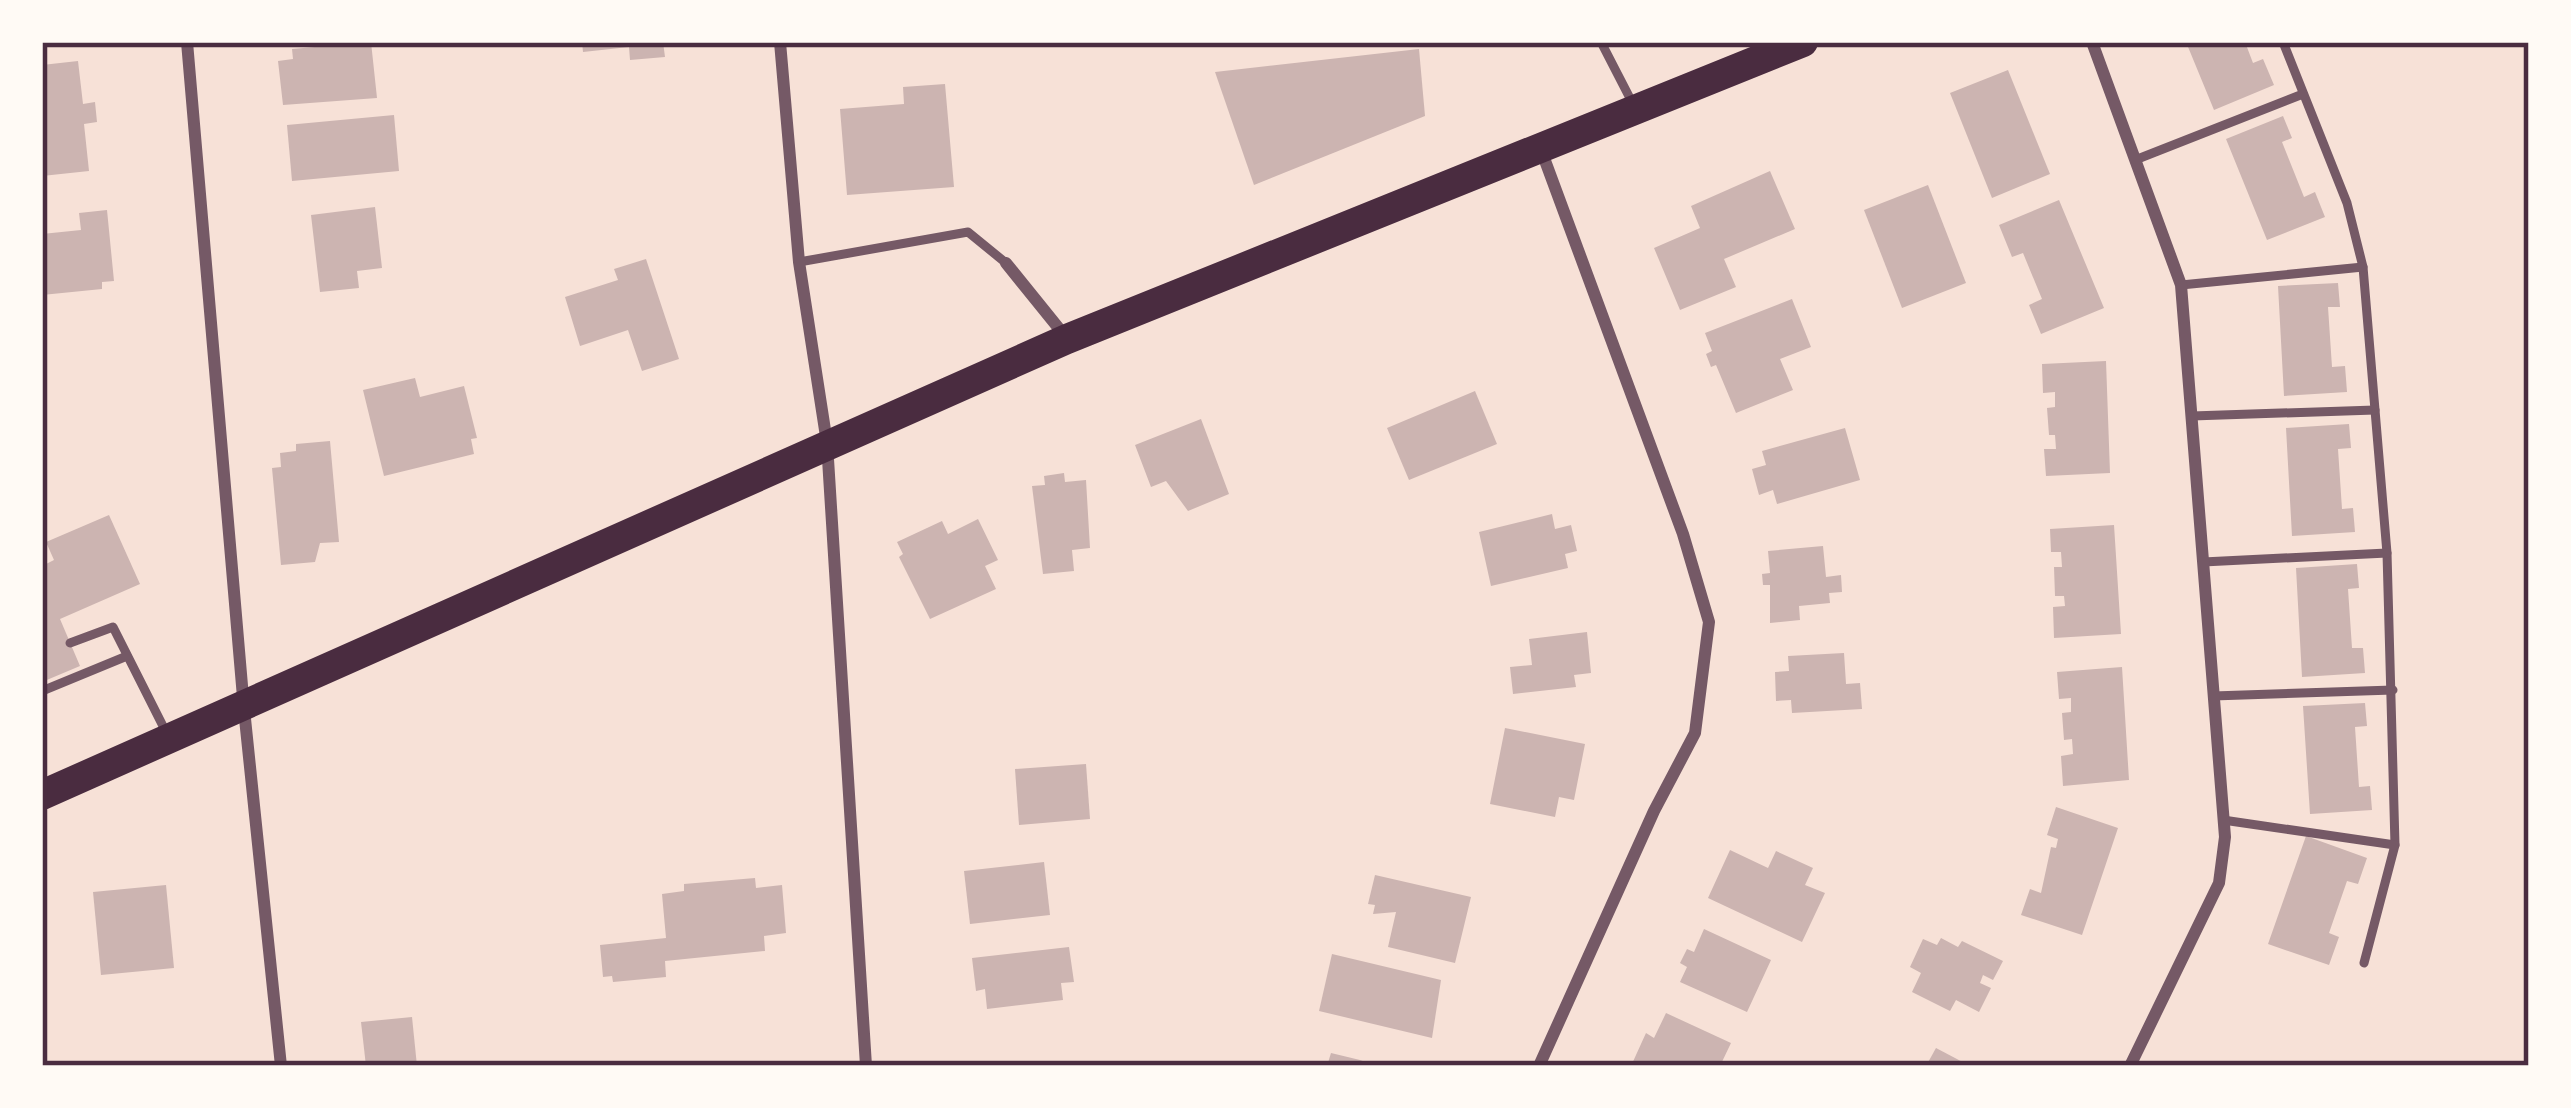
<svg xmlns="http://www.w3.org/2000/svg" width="2571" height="1108" viewBox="0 0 2571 1108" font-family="Spectral,serif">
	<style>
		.building { fill: #ccb4b1 }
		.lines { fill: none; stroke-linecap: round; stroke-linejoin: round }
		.service { stroke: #755966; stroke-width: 9 }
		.minor { stroke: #755966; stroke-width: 12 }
		.primary { stroke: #4a2c40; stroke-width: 30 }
		.neatline { fill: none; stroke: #4a2c40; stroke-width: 4.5 }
	</style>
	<rect width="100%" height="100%" fill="#f7e1d7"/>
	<g class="building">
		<polygon points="371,42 377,98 283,105 278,61 293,59 292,49"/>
		<polygon points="582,42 663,42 665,57 630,60 629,47 583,52"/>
		<polygon points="2186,42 2245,42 2253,63 2263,59 2274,85 2214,110"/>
		<polygon points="1419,49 1425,116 1254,185 1215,72"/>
		<polygon points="78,61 83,104 95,102 97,122 84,124 89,171 42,176 42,65"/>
		<polygon points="2008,70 2050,174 1992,198 1950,93"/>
		<polygon points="945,84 954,187 847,195 840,109 904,104 903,87"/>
		<polygon points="394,115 399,171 292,181 287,125"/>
		<polygon points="2283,116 2292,138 2282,142 2304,197 2315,192 2325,217 2267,240 2226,139"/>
		<polygon points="1770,171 1795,229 1724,259 1736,287 1680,310 1654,248 1700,228 1691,206"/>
		<polygon points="1928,185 1966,283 1902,308 1864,210"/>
		<polygon points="2059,200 2104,308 2041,334 2029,305 2042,299 2023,253 2012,257 1999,225"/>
		<polygon points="375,207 382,268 357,271 359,288 320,292 311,215"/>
		<polygon points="107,210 114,281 102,282 102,289 42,295 42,234 81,230 79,213"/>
		<polygon points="646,259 679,359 642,371 628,330 580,346 565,297 618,280 614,269"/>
		<polygon points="2338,283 2340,307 2328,307 2332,367 2345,366 2347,392 2284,396 2278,286"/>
		<polygon points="1792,299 1811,347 1780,359 1793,390 1736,413 1716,365 1711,367 1706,354 1712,351 1705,333"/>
		<polygon points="2106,361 2110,473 2046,476 2044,449 2056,449 2055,435 2049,435 2047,408 2055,407 2055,392 2043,393 2042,364"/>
		<polygon points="415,378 420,397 464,386 477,438 471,439 474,454 384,476 363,390"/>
		<polygon points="1475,391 1497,444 1409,480 1387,428"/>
		<polygon points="1201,419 1229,494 1188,511 1166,481 1151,487 1135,445"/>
		<polygon points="2349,424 2351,448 2338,449 2342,509 2353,508 2355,532 2292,536 2286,428"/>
		<polygon points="1845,428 1860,480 1777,504 1773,490 1759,495 1752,469 1766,465 1762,451"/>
		<polygon points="330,441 339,542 320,543 315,562 281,565 272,468 281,467 280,453 296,451 296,444"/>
		<polygon points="1064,473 1065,482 1086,480 1090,548 1072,550 1074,571 1043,574 1032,486 1045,485 1044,476"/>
		<polygon points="1552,514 1555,529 1571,525 1577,551 1565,554 1568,568 1491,586 1479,532"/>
		<polygon points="109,515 140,584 60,619 80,666 42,682 42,566 54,560 46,542"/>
		<polygon points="978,519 998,560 985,566 996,589 930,619 899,557 903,554 897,542 942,521 948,534"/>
		<polygon points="2114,525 2121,634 2054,638 2053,607 2065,606 2064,596 2055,596 2054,567 2062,567 2061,552 2051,552 2050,529"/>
		<polygon points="1823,546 1826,577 1841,575 1842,592 1829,593 1830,603 1799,606 1800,620 1770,623 1770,585 1763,585 1762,574 1770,573 1768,551"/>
		<polygon points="2357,564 2359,588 2348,589 2352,648 2363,648 2365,673 2302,677 2296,568"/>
		<polygon points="1587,632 1591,673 1574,675 1576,687 1513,694 1510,667 1532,665 1529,639"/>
		<polygon points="1844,653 1846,684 1860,683 1862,709 1792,713 1791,700 1776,701 1775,672 1789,671 1788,656"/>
		<polygon points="2122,667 2129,780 2063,786 2061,756 2073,754 2072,739 2064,740 2062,713 2071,712 2071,698 2059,699 2057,672"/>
		<polygon points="2365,703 2367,726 2355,727 2359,787 2370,786 2372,810 2310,814 2303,706"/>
		<polygon points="1505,728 1585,744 1574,800 1559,797 1555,817 1490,804"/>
		<polygon points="1086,764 1090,819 1019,825 1015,769"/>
		<polygon points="2056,807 2118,828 2082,935 2021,915 2030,889 2041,893 2051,847 2056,848 2058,839 2047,835"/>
		<polygon points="2306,836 2367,858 2358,884 2347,881 2329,933 2339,937 2329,965 2268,944"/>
		<polygon points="1730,850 1768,868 1776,851 1813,868 1805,885 1825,893 1802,942 1708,898"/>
		<polygon points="1044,862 1050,915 970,924 964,871"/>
		<polygon points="1375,875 1471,897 1455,963 1388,947 1396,912 1373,914 1375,905 1368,904"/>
		<polygon points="755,878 756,888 782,885 786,933 764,936 765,951 665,961 666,977 613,982 612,976 603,977 600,945 666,938 662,894 684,891 684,884"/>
		<polygon points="166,885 174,968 101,975 93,892"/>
		<polygon points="1704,929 1771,960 1747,1012 1680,982 1687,967 1680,963 1687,949 1694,952"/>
		<polygon points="1941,938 1958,947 1962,941 2003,961 1993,980 1983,975 1980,983 1991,988 1979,1012 1956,1000 1950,1011 1912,992 1921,973 1910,967 1923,939 1937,945"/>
		<polygon points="1069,947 1074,982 1061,983 1063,1000 987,1009 985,989 976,991 972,958"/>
		<polygon points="1332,954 1441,980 1432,1038 1319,1011"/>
		<polygon points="1666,1013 1731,1043 1720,1066 1631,1066 1646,1033 1654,1038"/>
		<polygon points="412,1017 417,1066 366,1066 361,1022"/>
		<polygon points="1936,1048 1955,1058 1970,1066 1926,1066"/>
		<polygon points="1331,1053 1360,1060 1376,1066 1327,1066"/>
	</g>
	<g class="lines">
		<g class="service">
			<polyline points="1601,42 1634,106"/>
			<polyline points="2283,42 2347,203 2363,267 2387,553 2395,845 2364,963"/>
			<polyline points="2135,160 2303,94"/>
			<polyline points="799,262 968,232 1006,263"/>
			<polyline points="2181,285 2363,267"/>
			<polyline points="2192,416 2375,410"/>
			<polyline points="2203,562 2387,553"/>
			<polyline points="70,643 113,627 168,736"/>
			<polyline points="42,691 127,656"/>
			<polyline points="2213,696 2393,690"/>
			<polyline points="2223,820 2395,845"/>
		</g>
		<g class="minor">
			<polyline points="187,42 244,709 281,1066"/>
			<polyline points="780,42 799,262 827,443 866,1066"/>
			<polyline points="2092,42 2181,285 2225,837 2219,883 2130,1066"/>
			<polyline points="1006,263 1065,336"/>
			<polyline points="1539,1066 1654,811 1695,733 1709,622 1683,534 1540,147"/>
		</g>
		<polyline class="primary" points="42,795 1067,339 1803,42"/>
	</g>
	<rect width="2571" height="1108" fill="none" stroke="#fffaf5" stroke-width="90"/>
	<rect x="45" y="45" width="2481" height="1018" class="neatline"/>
</svg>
